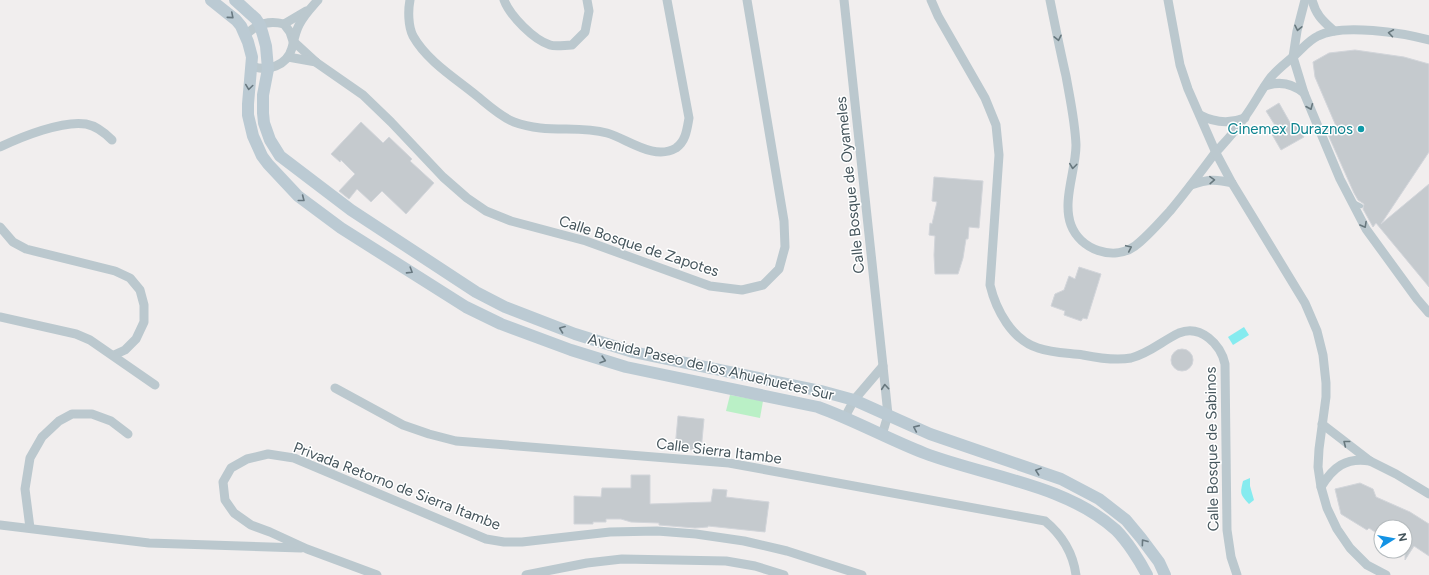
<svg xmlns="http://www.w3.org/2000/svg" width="1429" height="575" viewBox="0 0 1429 575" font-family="Figtree,sans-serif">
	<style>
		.green { fill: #baf0c6 }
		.water { fill: #86ebef }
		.building { fill: #c5cace; stroke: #d2d5da }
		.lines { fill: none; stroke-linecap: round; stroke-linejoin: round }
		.lane { stroke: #bbc8ce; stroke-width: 4.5 }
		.street { stroke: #bbc8ce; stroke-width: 9 }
		.secondary { stroke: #bbcad3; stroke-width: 12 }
		.oneway { stroke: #687880 }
		.oneway2 { stroke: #68787e }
		.culture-dot { fill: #0f9aa8; stroke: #fff; stroke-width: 1.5 }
		.labels { text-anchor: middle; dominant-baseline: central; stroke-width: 3; stroke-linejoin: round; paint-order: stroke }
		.culture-label { font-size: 15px; fill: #0d838f; stroke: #fff; text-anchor: end }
		.street-label { font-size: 15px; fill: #45555c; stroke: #fff }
	</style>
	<rect width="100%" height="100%" fill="#f1eeee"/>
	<polygon class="green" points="730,395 763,401 760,418 726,411"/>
	<g class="water">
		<polygon points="1244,327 1249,335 1233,345 1228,337"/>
		<path d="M1250 478V486L1254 500 1249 504C1240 494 1240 494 1243 481Z"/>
	</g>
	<g class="building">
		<polygon points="1355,50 1404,57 1429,64 1429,152 1381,224 1429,184 1429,287 1376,223 1373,227 1363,209 1364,204 1358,200 1354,193 1326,130 1336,126 1315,77 1313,62 1329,53"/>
		<polygon points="1279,103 1292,126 1296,124 1304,137 1281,150 1270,131 1276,127 1266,111"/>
		<polygon points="361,122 383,143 389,137 412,159 410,161 434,183 406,214 382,191 371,202 357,189 349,199 339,191 355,174 341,160 340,162 331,154"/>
		<polygon points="934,177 983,181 979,228 969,227 968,239 966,239 963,258 958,274 935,274 934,255 935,236 929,235 930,223 932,224 937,202 932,201"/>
		<polygon points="1079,267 1101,274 1087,319 1083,318 1081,321 1064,315 1065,311 1051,306 1055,294 1064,290 1069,276 1075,279"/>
		<circle cx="1182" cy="360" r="11"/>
		<polygon points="678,416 704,419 701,451 675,448"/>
		<polygon points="631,475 650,475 650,504 711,502 713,489 727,490 726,497 769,502 765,532 708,526 708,527 695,528 659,525 659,523 631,522 621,519 606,519 606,522 593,522 593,524 574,524 574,496 601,497 602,488 631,488"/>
		<polygon points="1360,483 1373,489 1376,497 1410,512 1429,524 1429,556 1414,546 1405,560 1405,527 1381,527 1381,536 1369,528 1367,530 1341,514 1335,489"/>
	</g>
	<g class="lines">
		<polyline class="lane" points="1353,202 1361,206"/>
		<g class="street">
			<path d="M410 0C408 10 408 26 413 36 427 61 455 78 477 96 488 105 501 117 514 122 546 134 577 125 607 133 628 139 654 161 676 148 686 141 687 129 689 118L667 0"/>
			<path d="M504 0C510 16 534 40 550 45 556 47 565 45 572 45L585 32 589 11 587 0"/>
			<polyline points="844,0 883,366 888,415 882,435"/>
			<path d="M931 0 938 16 985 98 996 125 999 155 990 285C996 310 1012 340 1038 348 1052 353 1068 353 1083 355 1098 358 1115 361 1131 358 1150 353 1162 341 1179 333 1201 324 1221 345 1225 364L1227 530 1231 557 1237 575"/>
			<path d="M1050 0C1055 25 1060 50 1066 76 1070 99 1075 121 1076 145 1076 170 1062 201 1071 225 1080 249 1113 262 1135 246 1148 236 1159 223 1170 211 1186 192 1200 173 1215 153 1225 142 1236 131 1244 118 1254 105 1261 90 1271 77 1278 69 1286 63 1294 56 1302 49 1309 40 1318 36 1342 23 1403 33 1429 40"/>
			<polyline points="1168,0 1180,65 1188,89 1216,153 1232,183 1305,303 1317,331 1323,355 1326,383 1326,397 1319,449 1318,467 1321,487 1327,508 1337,529 1350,548 1367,565 1386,575"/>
			<polyline points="1305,0 1297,31 1293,57 1304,93 1340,179 1366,229 1417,299 1429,313"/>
			<path d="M1312 0C1316 15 1322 20 1334 31"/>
			<polyline points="284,24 290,32 293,41 317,63 363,95 391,122 443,177 467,198 486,211 511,221 586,241 710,286 742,290 763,285 779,269 785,247 784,221 747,0"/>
			<path d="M246 35C256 24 269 20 284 24L306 11"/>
			<polyline points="288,57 316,62"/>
			<path d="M252 66C267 72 287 66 292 48 294 40 295 33 299 25 304 15 311 8 318 0"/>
			<path d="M1265 86C1279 81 1292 83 1304 93"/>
			<path d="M1200 115C1215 123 1229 124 1245 118"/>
			<path d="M0 147C21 137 63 120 86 124 97 126 105 133 112 140"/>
			<path d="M1191 185C1208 179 1216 179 1232 183"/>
			<polyline points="0,227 13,242 26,249 115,271 130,278 140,290 144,305 144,322 136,339 125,350 114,355"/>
			<polyline points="0,317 76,334 90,340 155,385"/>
			<path d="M335 388 403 425 429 434 456 441 729 463 1045 521C1062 535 1073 553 1076 575"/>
			<polyline points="845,417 854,400 883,366"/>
			<polyline points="1322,424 1370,461 1396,474 1429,494"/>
			<path d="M1321 487C1333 467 1346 457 1370 461"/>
			<polyline points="0,525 149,543 301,548"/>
			<polyline points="30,528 25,489 30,458 42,437 59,421 72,414 92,414 111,421 128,434"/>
			<polyline points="377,575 307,549 270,532 251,525 234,513 225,500 223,482 231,468 247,459 268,454 294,458 486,539 504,542 522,542 610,532 657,531 696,534 744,541 787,551 862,575"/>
			<polyline points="526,575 587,563 622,559 726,561 755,566 784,575"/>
		</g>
		<g class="secondary">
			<path d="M211 0 236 20 241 26 248 42 252 57 248 104V115L253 136 262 156 268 164 298 196 341 228 466 307 501 324 571 350 626 367 818 407C854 420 888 439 924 453 987 477 1065 484 1116 530 1127 541 1140 561 1147 575"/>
			<polyline points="235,0 256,19 260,25 263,35 266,46 268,69 263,95 263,113 264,123 270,140 280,156 351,210 476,292 505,307 575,334 633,352 821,391 854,400 930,434 1061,479 1099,499 1126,520 1141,538 1159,562 1165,575"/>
		</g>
	</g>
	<defs><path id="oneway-chevron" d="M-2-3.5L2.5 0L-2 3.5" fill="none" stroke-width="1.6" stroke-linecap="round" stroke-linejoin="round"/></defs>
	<g class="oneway">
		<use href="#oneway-chevron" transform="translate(231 16) rotate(41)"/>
		<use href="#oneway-chevron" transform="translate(249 87) rotate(98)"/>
		<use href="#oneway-chevron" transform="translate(302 199) rotate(38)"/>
		<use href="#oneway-chevron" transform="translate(410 271) rotate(32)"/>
		<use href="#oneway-chevron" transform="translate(562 329) rotate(-159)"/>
		<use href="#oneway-chevron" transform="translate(603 360) rotate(17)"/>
		<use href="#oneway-chevron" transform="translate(916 428) rotate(-156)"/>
		<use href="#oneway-chevron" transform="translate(1038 471) rotate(-161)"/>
		<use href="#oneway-chevron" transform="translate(1144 542) rotate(-126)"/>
	</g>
	<g class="oneway2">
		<use href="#oneway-chevron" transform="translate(1298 28) rotate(102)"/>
		<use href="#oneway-chevron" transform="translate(1391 33) rotate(-172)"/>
		<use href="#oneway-chevron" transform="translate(1058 38) rotate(78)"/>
		<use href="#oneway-chevron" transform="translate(1310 107) rotate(67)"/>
		<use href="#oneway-chevron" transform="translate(1073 166) rotate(97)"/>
		<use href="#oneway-chevron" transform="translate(1212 180) rotate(-2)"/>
		<use href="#oneway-chevron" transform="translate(1364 225) rotate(61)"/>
		<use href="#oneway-chevron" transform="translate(1129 248) rotate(-25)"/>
		<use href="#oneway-chevron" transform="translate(885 387) rotate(-95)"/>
		<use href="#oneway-chevron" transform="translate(1346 443) rotate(-142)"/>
	</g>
	<circle class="culture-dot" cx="1361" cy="129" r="4"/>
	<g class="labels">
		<g class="culture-label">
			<text x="1353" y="129">Cinemex Duraznos</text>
		</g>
		<g class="street-label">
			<text transform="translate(850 185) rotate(-96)">Calle Bosque de Oyameles</text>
			<text transform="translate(639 246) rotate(18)">Calle Bosque de Zapotes</text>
			<text transform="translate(711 367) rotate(13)">Avenida Paseo de los Ahuehuetes Sur</text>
			<text transform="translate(1212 449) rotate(-91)">Calle Bosque de Sabinos</text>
			<text transform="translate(719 451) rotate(7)">Calle Sierra Itambe</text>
			<text transform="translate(397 486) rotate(21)">Privada Retorno de Sierra Itambe</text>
		</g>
	</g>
	<g transform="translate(1393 539) rotate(79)"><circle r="19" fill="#ffffff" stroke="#b5bbbe"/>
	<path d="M0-3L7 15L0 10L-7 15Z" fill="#1393e5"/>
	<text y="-6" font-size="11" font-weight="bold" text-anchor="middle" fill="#45555c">N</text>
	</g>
</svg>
